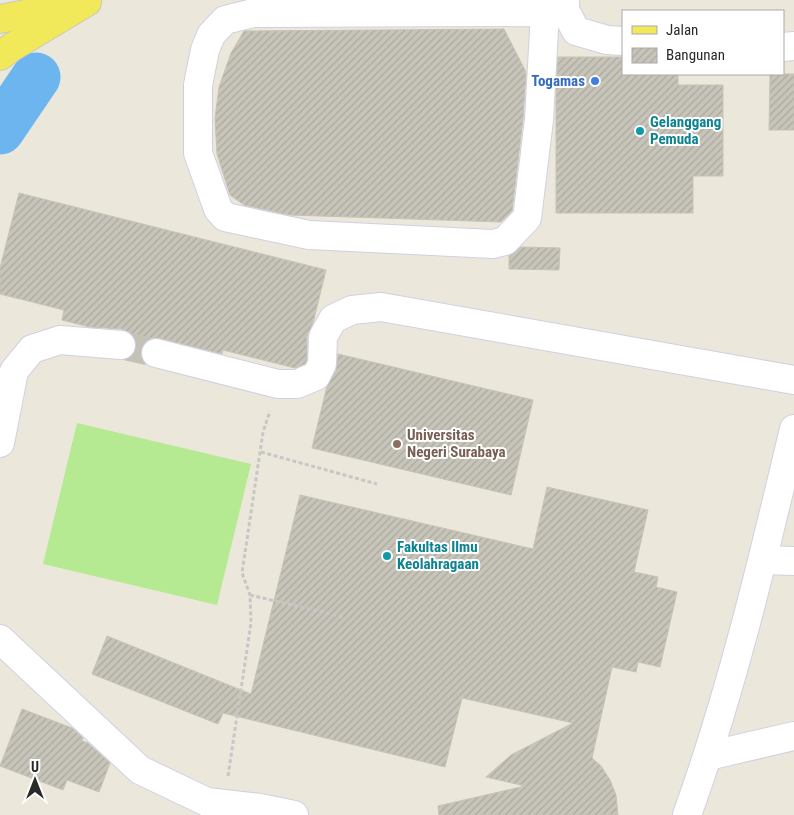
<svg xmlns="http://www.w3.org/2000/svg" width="794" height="815" viewBox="0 0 794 815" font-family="'Roboto Condensed',sans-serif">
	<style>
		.pitch { fill: #b5ea92 }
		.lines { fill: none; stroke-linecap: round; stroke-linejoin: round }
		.river { stroke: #6cb5ef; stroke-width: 49 }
		.building { fill: url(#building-hatch); stroke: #c7c3b4 }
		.minor-tunnel { stroke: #c4c1b7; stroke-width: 28; stroke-dasharray: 28 14; stroke-linecap: butt }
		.minor-casing { stroke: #d0d0e2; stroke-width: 30 }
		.major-casing { stroke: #c7c7c7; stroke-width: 30 }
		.path { stroke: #c7c7c7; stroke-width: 3; stroke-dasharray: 4 2.5; stroke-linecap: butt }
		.minor { stroke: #fff; stroke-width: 28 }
		.major { stroke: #f1e85a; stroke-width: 28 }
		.shop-dot { fill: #3f7fe0; stroke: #fff; stroke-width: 2 }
		.culture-dot { fill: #0f9aa8; stroke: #fff; stroke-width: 2 }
		.education-dot { fill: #8d6e63; stroke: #fff; stroke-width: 2 }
		.labels { text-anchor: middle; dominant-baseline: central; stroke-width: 4; stroke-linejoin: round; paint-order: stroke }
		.shop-label { font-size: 15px; font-weight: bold; fill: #366cbe; stroke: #fff; text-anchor: end }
		.culture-label { font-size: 15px; font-weight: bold; fill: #0d838f; stroke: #fff; text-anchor: start }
		.education-label { font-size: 15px; font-weight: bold; fill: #785e54; stroke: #fff; text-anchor: start }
	</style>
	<defs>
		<pattern id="building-hatch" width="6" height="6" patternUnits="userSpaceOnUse" patternTransform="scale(1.25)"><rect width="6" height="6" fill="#c7c5b9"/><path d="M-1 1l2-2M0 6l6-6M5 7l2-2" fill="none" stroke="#aba99f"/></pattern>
	</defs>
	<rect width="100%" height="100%" fill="#ebe7da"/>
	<polygon class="pitch" points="77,423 251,464 217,605 43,564"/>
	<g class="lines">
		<polyline class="river" points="0,130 36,77"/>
	</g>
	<g class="building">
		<polygon points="504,29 526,72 523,119 512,211 501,222 290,215 244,205 230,195 217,154 215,118 219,87 231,53 244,31"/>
		<polygon points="558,57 623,57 623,74 678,74 678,85 723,85 723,176 693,176 693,213 556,213 556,88"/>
		<polygon points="770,74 794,74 794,130 769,130"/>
		<polygon points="19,193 326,270 313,323 307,336 307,360 305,364 295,368 223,350 222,354 159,338 151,338 145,342 141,349 141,356 133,354 137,346 135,338 129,332 122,329 90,327 62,320 64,310 0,294 0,268"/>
		<polygon points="521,247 560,248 559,270 509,269 509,256"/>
		<polygon points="338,354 533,400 511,495 312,448 327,386 336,371"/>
		<polygon points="547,487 648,510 634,572 658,577 656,587 677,592 660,667 638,662 636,672 612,667 592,758 601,766 610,780 616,795 618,815 439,815 438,806 525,786 486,777 511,755 573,723 462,698 445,767 223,713 218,724 92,674 107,636 251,694 300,495 533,549"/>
		<polygon points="22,709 72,728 83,738 82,741 88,743 110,763 99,792 67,780 63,790 0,766"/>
	</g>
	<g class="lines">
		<polyline class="minor-tunnel" points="121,345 156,353"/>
		<g class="minor-casing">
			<g id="minor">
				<polyline points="565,0 565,10 576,31 607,40 623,41"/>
				<polyline points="545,12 539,120 527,218 505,241 493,244 309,235 225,217 218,209 198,153 198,85 205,50 211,35 225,20 253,13 545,12 565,10"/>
				<polyline points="783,47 794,46"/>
				<polyline points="156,353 278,384 297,384 316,376 322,364 323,337 333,319 352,310 381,307 794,380"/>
				<polyline points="0,443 14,371 32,349 60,340 121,345"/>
				<polyline points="763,560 794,561"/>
				<polyline points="0,639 140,770 207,802 260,808 294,815"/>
				<polyline points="708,756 794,736"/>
				<path d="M687 815C732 690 763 559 794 429"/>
			</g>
		</g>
		<g class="major-casing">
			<g id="major">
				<polyline points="0,19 67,6"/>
				<polyline points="0,56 12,47 87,2"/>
			</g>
		</g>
		<g class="path">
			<polyline points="261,452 377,484"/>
			<polyline points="250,595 343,617"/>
			<polyline points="228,776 251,623 250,595 242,573 263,432 270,411"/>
		</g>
		<use href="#minor" class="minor"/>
		<use href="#major" class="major"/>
	</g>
	<circle class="shop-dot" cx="595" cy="81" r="5"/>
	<g class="culture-dot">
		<circle cx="640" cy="131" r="5"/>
		<circle cx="387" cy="556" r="5"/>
	</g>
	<circle class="education-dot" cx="397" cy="444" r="5"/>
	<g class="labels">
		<g class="shop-label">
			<text x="585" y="81">Togamas</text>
		</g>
		<g class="culture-label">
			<text x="650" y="122">Gelanggang<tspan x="650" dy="17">Pemuda</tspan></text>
			<text x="397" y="547">Fakultas Ilmu<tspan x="397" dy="17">Keolahragaan</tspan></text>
		</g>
		<g class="education-label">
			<text x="407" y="435">Universitas<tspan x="407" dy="17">Negeri Surabaya</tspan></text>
		</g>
	</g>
	<rect x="622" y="10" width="162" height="65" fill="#ffffff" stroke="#a9a9a9"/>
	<rect x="632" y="26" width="25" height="8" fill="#f1e85a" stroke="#a9a9a9"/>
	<text x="666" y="35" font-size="15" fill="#292929">Jalan</text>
	<rect x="632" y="48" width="25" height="15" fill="url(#building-hatch)" stroke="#a9a9a9"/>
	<text x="666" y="60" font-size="15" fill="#292929">Bangunan</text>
	<g transform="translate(35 780)" stroke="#ffffff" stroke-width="4" paint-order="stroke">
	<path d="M0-4L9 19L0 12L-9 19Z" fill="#292929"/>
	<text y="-8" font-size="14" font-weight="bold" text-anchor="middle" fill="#292929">U</text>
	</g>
</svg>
